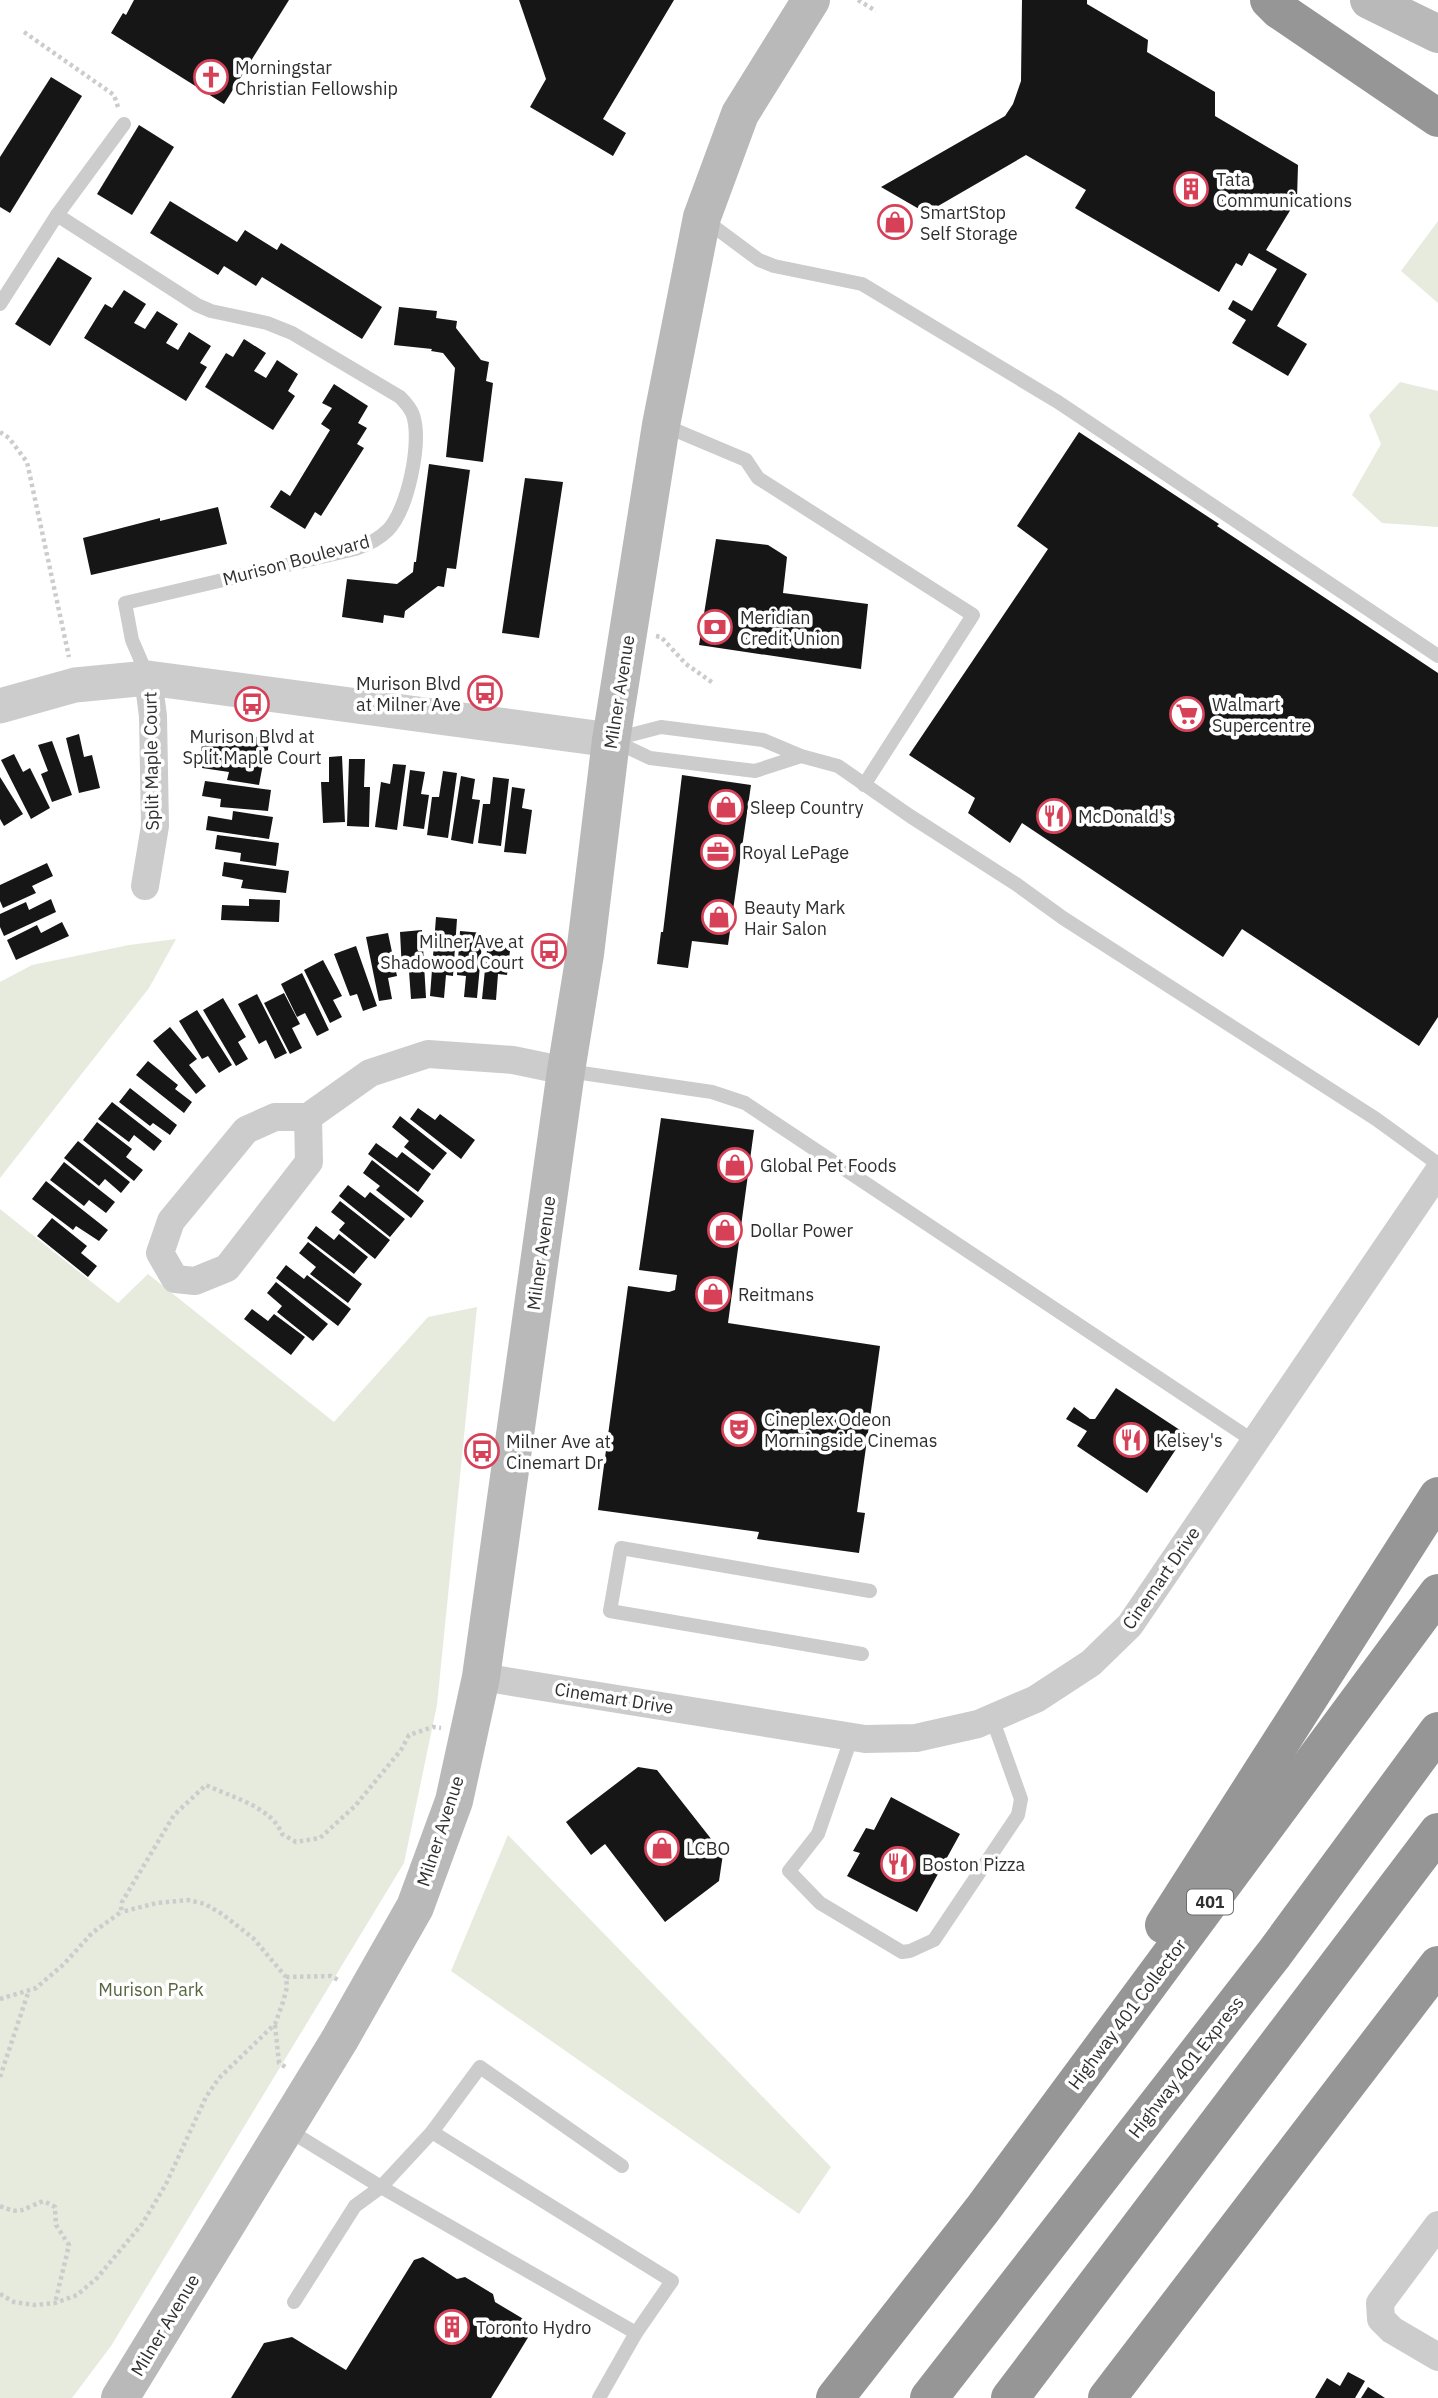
<svg xmlns="http://www.w3.org/2000/svg" width="1438" height="2398" viewBox="0 0 1438 2398" font-family="'IBM Plex Sans',sans-serif">
	<style>
		.green { fill: #e6ebde }
		.building { fill: #161616 }
		.lines { fill: none; stroke-linecap: round; stroke-linejoin: round }
		.path { stroke: #ccc; stroke-width: 4.5; stroke-dasharray: 3.5 3.5; stroke-linecap: butt }
		.service { stroke: #ccc; stroke-width: 14 }
		.minor { stroke: #ccc; stroke-width: 28 }
		.tertiary { stroke: #ccc; stroke-width: 35 }
		.secondary { stroke: #b9b9b9; stroke-width: 38 }
		.motorway { stroke: #969696; stroke-width: 38 }
		.labels { text-anchor: middle; dominant-baseline: central; stroke-width: 7; stroke-linejoin: round; paint-order: stroke }
		.shield { fill: #fff; stroke: #6d6d6d; stroke-width: 2 }
		.shield-label { font-size: 16px; font-weight: bold; fill: #2f2f2f }
		.poi-label { font-size: 18px; fill: #2f2f2f; stroke: #fff; text-anchor: start }
		.street-label { font-size: 18px; fill: #2f2f2f; stroke: #fff }
		.park-label { font-size: 18px; fill: #566740; stroke: #fff }
	</style>
	<rect width="100%" height="100%" fill="#fff"/>
	<g class="green">
		<polygon points="1438,221 1438,303 1401,271"/>
		<polygon points="1400,382 1438,391 1438,527 1382,523 1352,495 1381,444 1369,415"/>
		<polygon points="176,939 149,988 0,1178 0,982 32,965 129,945"/>
		<polygon points="0,1209 118,1303 148,1274 334,1422 428,1317 477,1307 437,1705 404,1863 111,2346 72,2398 0,2398"/>
		<polygon points="508,1835 831,2167 799,2214 451,1971"/>
	</g>
	<g class="building">
		<polygon points="134,0 289,0 224,104 111,33 123,13 126,15"/>
		<polygon points="519,0 674,0 603,119 626,133 613,156 530,107 546,79"/>
		<polygon points="1022,0 1087,0 1087,4 1148,40 1147,52 1215,92 1215,116 1298,165 1297,199 1266,250 1307,274 1277,326 1307,344 1288,376 1232,343 1246,320 1228,309 1233,300 1252,311 1277,269 1249,253 1242,266 1236,263 1219,292 1075,208 1086,190 1026,155 926,213 881,187 1005,116 1013,104 1021,81"/>
		<polygon points="51,77 82,96 10,213 0,207 0,157"/>
		<polygon points="139,125 174,147 132,215 97,194"/>
		<polygon points="170,201 237,242 245,230 277,250 281,243 382,307 362,339 262,277 256,286 224,266 218,275 150,233"/>
		<polygon points="58,257 92,278 50,346 15,324"/>
		<polygon points="124,290 146,304 134,323 145,329 157,311 178,324 166,343 178,350 189,332 211,346 200,363 207,367 186,401 84,338 105,304 112,308"/>
		<polygon points="399,307 437,311 436,318 457,321 456,328 481,360 489,362 486,381 493,383 483,462 446,457 455,368 443,353 431,351 432,349 394,345"/>
		<polygon points="244,339 266,353 254,371 266,378 277,360 298,374 288,391 295,396 273,430 205,387 226,353 233,357"/>
		<polygon points="334,384 368,406 358,423 367,428 357,444 364,448 321,516 315,512 305,529 270,507 281,490 290,496 330,430 321,424 332,408 322,403"/>
		<polygon points="1079,432 1219,524 1217,526 1438,673 1438,1017 1419,1046 1242,929 1223,957 1022,823 1010,843 968,813 975,798 909,755 1048,549 1017,526"/>
		<polygon points="429,464 470,470 456,569 447,568 444,587 438,586 405,611 404,618 384,615 383,623 342,617 347,579 397,584 413,572 414,562 416,562"/>
		<polygon points="525,478 563,482 539,638 502,633"/>
		<polygon points="218,507 227,544 91,575 83,538 160,518 160,521"/>
		<polygon points="716,539 768,545 787,557 783,593 868,604 861,669 699,645"/>
		<polygon points="79,734 84,757 92,755 100,788 79,793 66,738"/>
		<polygon points="231,734 269,738 267,760 201,752 203,737 231,740"/>
		<polygon points="52,741 72,795 52,802 41,774 48,771 38,745"/>
		<polygon points="14,754 23,772 30,768 50,808 31,819 1,760"/>
		<polygon points="204,755 263,764 259,785 227,780 229,772 202,768"/>
		<polygon points="342,756 345,822 323,823 321,782 329,782 329,757"/>
		<polygon points="349,759 365,759 364,787 370,787 369,827 347,826"/>
		<polygon points="393,764 406,765 397,830 375,827 381,782 390,784"/>
		<polygon points="410,770 425,772 421,794 429,795 424,829 403,826"/>
		<polygon points="443,771 457,773 448,838 427,835 432,797 439,797"/>
		<polygon points="682,775 751,785 728,945 692,941 688,968 657,964 661,932 663,932"/>
		<polygon points="461,776 475,779 472,799 480,800 473,844 451,840"/>
		<polygon points="0,777 23,814 4,826 0,819"/>
		<polygon points="493,777 509,779 501,846 478,843 483,804 490,804"/>
		<polygon points="205,781 271,790 268,811 220,807 221,799 202,796"/>
		<polygon points="512,787 525,789 522,808 532,810 526,854 504,852"/>
		<polygon points="233,811 273,817 269,839 206,830 208,816 232,820"/>
		<polygon points="217,835 279,843 276,866 240,861 241,853 215,849"/>
		<polygon points="224,862 289,871 286,893 241,888 243,880 222,876"/>
		<polygon points="47,863 53,876 32,886 36,893 3,908 0,901 0,885"/>
		<polygon points="51,899 56,912 4,936 0,927 0,914 26,902 29,910"/>
		<polygon points="249,899 280,900 279,922 221,920 222,905 249,906"/>
		<polygon points="436,917 457,919 453,976 446,975 444,998 430,996"/>
		<polygon points="62,922 69,936 16,960 7,940 37,925 41,933"/>
		<polygon points="422,930 426,998 411,999 409,971 402,971 400,932"/>
		<polygon points="460,931 483,933 477,998 464,997 466,976 457,975"/>
		<polygon points="388,933 397,976 388,978 392,999 379,1001 366,937"/>
		<polygon points="488,940 511,943 507,975 498,974 496,1000 482,999"/>
		<polygon points="356,946 377,1006 363,1011 357,994 350,996 334,954"/>
		<polygon points="323,960 342,996 333,1000 342,1017 330,1023 304,970"/>
		<polygon points="302,973 329,1030 317,1036 305,1013 297,1017 281,984"/>
		<polygon points="284,993 300,1024 292,1028 302,1048 290,1054 264,1003"/>
		<polygon points="257,994 287,1053 275,1059 266,1040 259,1044 238,1004"/>
		<polygon points="223,998 246,1037 238,1042 248,1059 236,1066 203,1010"/>
		<polygon points="197,1010 232,1065 219,1073 208,1056 202,1059 179,1021"/>
		<polygon points="170,1027 197,1059 189,1065 206,1086 196,1094 153,1041"/>
		<polygon points="148,1061 178,1085 175,1089 192,1102 184,1113 136,1075"/>
		<polygon points="130,1088 177,1125 170,1135 153,1123 150,1126 119,1102"/>
		<polygon points="112,1102 162,1141 154,1151 134,1135 129,1142 98,1119"/>
		<polygon points="418,1108 435,1120 440,1114 475,1140 461,1159 410,1119"/>
		<polygon points="400,1116 447,1153 433,1170 404,1147 409,1141 392,1127"/>
		<polygon points="661,1118 754,1130 728,1323 880,1346 857,1512 865,1513 859,1553 757,1539 759,1532 598,1510 628,1286 669,1292 675,1290 677,1275 639,1270"/>
		<polygon points="97,1122 132,1149 126,1157 143,1170 134,1181 83,1140"/>
		<polygon points="78,1141 130,1182 121,1193 105,1179 99,1186 64,1158"/>
		<polygon points="376,1143 397,1158 402,1152 431,1174 418,1192 368,1154"/>
		<polygon points="372,1160 424,1201 411,1218 376,1190 380,1186 363,1173"/>
		<polygon points="64,1162 115,1202 106,1213 89,1200 84,1206 50,1180"/>
		<polygon points="46,1181 108,1230 99,1241 76,1226 73,1230 32,1199"/>
		<polygon points="348,1185 365,1198 370,1192 405,1219 390,1237 339,1196"/>
		<polygon points="340,1201 390,1240 375,1259 339,1230 345,1223 331,1212"/>
		<polygon points="52,1218 87,1246 81,1253 97,1266 88,1277 37,1236"/>
		<polygon points="316,1226 334,1240 339,1234 368,1257 354,1274 307,1238"/>
		<polygon points="308,1242 362,1284 348,1303 310,1274 316,1267 299,1253"/>
		<polygon points="286,1265 304,1279 307,1275 351,1309 338,1326 276,1278"/>
		<polygon points="276,1282 328,1324 313,1341 277,1312 282,1306 267,1293"/>
		<polygon points="252,1309 268,1321 274,1314 305,1337 291,1355 244,1319"/>
		<polygon points="1116,1388 1186,1434 1147,1493 1077,1446 1087,1431 1066,1419 1074,1407 1090,1419 1095,1419"/>
		<polygon points="638,1767 657,1770 723,1854 719,1881 665,1922 605,1844 591,1855 566,1822"/>
		<polygon points="891,1797 960,1834 917,1912 847,1876 860,1853 853,1851 866,1828 874,1830"/>
		<polygon points="423,2257 457,2279 465,2277 493,2294 495,2302 530,2323 532,2331 491,2398 231,2398 264,2343 292,2337 346,2370 414,2260"/>
		<polygon points="1348,2372 1365,2381 1355,2398 1315,2398 1327,2378 1340,2386"/>
		<polygon points="1368,2387 1385,2398 1361,2398"/>
	</g>
	<g class="lines">
		<g class="path">
			<polyline points="858,0 876,11"/>
			<polyline points="24,32 114,95 119,110"/>
			<polyline points="0,432 9,438 27,462 69,657"/>
			<polyline points="656,636 661,637 686,664 713,683"/>
			<polyline points="286,1977 331,1976 340,1981"/>
			<path d="M0 1999 36 1988 64 1964 92 1933 121 1912 122 1902 174 1815 206 1785C231 1797 272 1807 282 1834L296 1842 320 1838 355 1806 401 1750 409 1735 433 1727 441 1728"/>
			<polyline points="275,2025 279,2063 287,2068"/>
			<polyline points="0,2077 28,1993"/>
			<path d="M0 2206C22 2216 23 2208 44 2201L55 2207 56 2225 69 2245 55 2303"/>
			<polyline points="0,2294 14,2302 35,2305 55,2303 77,2295 97,2278 142,2224 166,2184 206,2097 219,2078 275,2024 283,2002 287,1987 286,1977 253,1938 222,1914 205,1904 188,1900 157,1903 121,1912"/>
		</g>
		<g class="service">
			<path d="M57 215 197 305 211 311 267 323 292 333 400 397C405 402 410 407 413 415 422 442 408 509 388 530 379 539 367 545 355 549L125 603 132 640 148 677"/>
			<polyline points="705,220 759,260 774,266 862,284 1058,402 1438,656"/>
			<polyline points="0,304 57,215 124,124"/>
			<polyline points="663,425 746,460 758,478 973,615 864,785"/>
			<polyline points="615,739 661,727 763,740 801,756 838,766 910,816 1016,884 1063,918 1376,1119 1438,1164"/>
			<polyline points="614,741 650,758 755,771 801,756"/>
			<polyline points="568,1071 712,1092 745,1103 1255,1442"/>
			<polyline points="862,1654 610,1611 621,1548 870,1591"/>
			<polyline points="852,1736 818,1834 789,1871 820,1903 902,1952 910,1951 934,1940 1018,1815 1021,1799 992,1718"/>
			<polyline points="285,2128 381,2187 636,2333 599,2398"/>
			<polyline points="432,2132 672,2281 636,2333"/>
			<polyline points="294,2302 355,2206 381,2187 432,2132 480,2067 622,2166"/>
		</g>
		<g class="minor">
			<polyline points="145,886 155,826 153,716 148,678"/>
			<polyline points="308,1117 275,1117 246,1130 171,1221 160,1253 175,1279 195,1281 227,1268 309,1162 308,1117 370,1073 428,1054 513,1060 566,1071"/>
			<polyline points="481,1677 865,1739 916,1738 978,1724 1036,1699 1091,1663 1130,1625 1438,1172"/>
			<polyline points="1438,2225 1380,2303 1381,2319 1392,2330 1438,2357"/>
		</g>
		<polyline class="tertiary" points="0,706 75,685 148,678 611,740"/>
		<g class="secondary">
			<polyline points="1369,0 1438,34"/>
			<polyline points="120,2398 340,2039 415,1907 454,1801 481,1677 566,1071 585,954 611,740 661,425 702,217 740,114 811,0"/>
		</g>
		<g class="motorway">
			<polyline points="1269,0 1279,10 1438,118"/>
			<polyline points="1164,1925 1438,1496"/>
			<polyline points="835,2398 982,2210 1438,1593"/>
			<polyline points="929,2398 1274,1954 1438,1731"/>
			<polyline points="1010,2398 1438,1832"/>
			<polyline points="1107,2398 1438,1965"/>
		</g>
	</g>
	<defs>
		<g id="church-ring" transform="scale(1.75)"><circle r="9.5" fill="#fff" stroke="#d74158" stroke-width="1.5"/><path d="M-1.2-6h2.4v3.5h3.3v2.4h-3.3V6h-2.4V-.1h-3.3v-2.4h3.3Z" fill="#d74158"/></g>
		<g id="building-ring" transform="scale(1.75)"><circle r="9.5" fill="#fff" stroke="#d74158" stroke-width="1.5"/><path d="M-4-6H4V6H1V3H-1V6H-4ZM-2.5-4.3h1.7v1.8h-1.7ZM.8-4.3h1.7v1.8H.8ZM-2.5-1h1.7V.8h-1.7ZM.8-1h1.7V.8H.8Z" fill="#d74158"/></g>
		<g id="shop-ring" transform="scale(1.75)"><circle r="9.5" fill="#fff" stroke="#d74158" stroke-width="1.5"/><path d="M-5-2.5h2.3a2.7 3.5 0 0 1 5.4 0H5L5.5 6h-11ZM-1.5-2.5h3a1.5 2.3 0 0 0-3 0Z" fill="#d74158"/></g>
		<g id="bank-ring" transform="scale(1.75)"><circle r="9.5" fill="#fff" stroke="#d74158" stroke-width="1.5"/><path d="M-6-4H6V4H-6ZM0-2.3a2.3 2.3 0 1 0 0 4.6a2.3 2.3 0 1 0 0-4.6Z" fill="#d74158"/></g>
		<g id="bus-ring" transform="scale(1.75)"><circle r="9.5" fill="#fff" stroke="#d74158" stroke-width="1.5"/><path d="M-5-6H5V4H4V6H2V4H-2V6H-4V4H-5ZM-3.5-4V0h7V-4ZM-3.5 1.2v1.5H-2V1.2ZM2 1.2v1.5H3.5V1.2Z" fill="#d74158"/></g>
		<g id="supermarket-ring" transform="scale(1.75)"><circle r="9.5" fill="#fff" stroke="#d74158" stroke-width="1.5"/><path d="M-6-5.5h2.5l.6 2H6L4.5 2H-2.5L-4.4-4H-6ZM-1.5 3.2a1.3 1.3 0 1 0 .1 0ZM3 3.2a1.3 1.3 0 1 0 .1 0Z" fill="#d74158"/></g>
		<g id="restaurant-ring" transform="scale(1.75)"><circle r="9.5" fill="#fff" stroke="#d74158" stroke-width="1.5"/><path d="M-5-6h1v4h1v-4h1v4h1v-4h1v5L-1.5 .5V6h-2V.5L-5-1ZM5-6V6H3V1.5H1.5Q1.5-4 5-6Z" fill="#d74158"/></g>
		<g id="office-ring" transform="scale(1.75)"><circle r="9.5" fill="#fff" stroke="#d74158" stroke-width="1.5"/><path d="M-6-3h4V-5.5h4V-3h4V5H-6ZM-1-4.5V-3h2v-1.5ZM-6 0V1H6V0Z" fill="#d74158"/></g>
		<g id="theatre-ring" transform="scale(1.75)"><circle r="9.5" fill="#fff" stroke="#d74158" stroke-width="1.5"/><path d="M-5-5.5Q0-4 5-5.5V0Q5 5 0 6Q-5 5-5 0ZM-3.3-2.5H-1v1.5H-3.3ZM1-2.5H3.3v1.5H1ZM-2.8 1Q0 5.5 2.8 1Z" fill="#d74158"/></g>
	</defs>
	<g fill-rule="evenodd">
		<use href="#church-ring" x="211" y="77"/>
		<use href="#building-ring" x="1191" y="189"/>
		<use href="#shop-ring" x="895" y="222"/>
		<use href="#bank-ring" x="715" y="627"/>
		<use href="#bus-ring" x="485" y="693"/>
		<use href="#bus-ring" x="252" y="704"/>
		<use href="#supermarket-ring" x="1187" y="714"/>
		<use href="#shop-ring" x="726" y="807"/>
		<use href="#restaurant-ring" x="1054" y="816"/>
		<use href="#office-ring" x="718" y="852"/>
		<use href="#shop-ring" x="719" y="917"/>
		<use href="#bus-ring" x="549" y="951"/>
		<use href="#shop-ring" x="735" y="1165"/>
		<use href="#shop-ring" x="725" y="1230"/>
		<use href="#shop-ring" x="713" y="1294"/>
		<use href="#theatre-ring" x="739" y="1429"/>
		<use href="#restaurant-ring" x="1131" y="1440"/>
		<use href="#bus-ring" x="482" y="1451"/>
		<use href="#shop-ring" x="662" y="1848"/>
		<use href="#restaurant-ring" x="898" y="1864"/>
		<use href="#building-ring" x="452" y="2327"/>
	</g>
	<g class="labels">
		<rect class="shield" x="1187" y="1889.5" width="46" height="25" rx="5"/>
		<g class="shield-label">
			<text x="1210" y="1902">401</text>
		</g>
		<g class="poi-label">
			<text x="235" y="67">Morningstar<tspan x="235" dy="21">Christian Fellowship</tspan></text>
			<text x="1216" y="179">Tata<tspan x="1216" dy="21">Communications</tspan></text>
			<text x="920" y="212">SmartStop<tspan x="920" dy="21">Self Storage</tspan></text>
			<text x="740" y="617">Meridian<tspan x="740" dy="21">Credit Union</tspan></text>
			<text x="461" y="683" text-anchor="end">Murison Blvd<tspan x="461" dy="21">at Milner Ave</tspan></text>
			<text x="1212" y="704">Walmart<tspan x="1212" dy="21">Supercentre</tspan></text>
			<text x="252" y="736" text-anchor="middle">Murison Blvd at<tspan x="252" dy="21">Split Maple Court</tspan></text>
			<text x="750" y="807">Sleep Country</text>
			<text x="1078" y="816">McDonald's</text>
			<text x="742" y="852">Royal LePage</text>
			<text x="744" y="907">Beauty Mark<tspan x="744" dy="21">Hair Salon</tspan></text>
			<text x="524" y="941" text-anchor="end">Milner Ave at<tspan x="524" dy="21">Shadowood Court</tspan></text>
			<text x="760" y="1165">Global Pet Foods</text>
			<text x="750" y="1230">Dollar Power</text>
			<text x="738" y="1294">Reitmans</text>
			<text x="764" y="1419">Cineplex Odeon<tspan x="764" dy="21">Morningside Cinemas</tspan></text>
			<text x="1156" y="1440">Kelsey's</text>
			<text x="506" y="1441">Milner Ave at<tspan x="506" dy="21">Cinemart Dr</tspan></text>
			<text x="686" y="1848">LCBO</text>
			<text x="922" y="1864">Boston Pizza</text>
			<text x="476" y="2327">Toronto Hydro</text>
		</g>
		<g class="street-label">
			<text transform="translate(296 560) rotate(-15)">Murison Boulevard</text>
			<text transform="translate(619 692) rotate(-81)">Milner Avenue</text>
			<text transform="translate(151 761) rotate(-91)">Split Maple Court</text>
			<text transform="translate(541 1253) rotate(-82)">Milner Avenue</text>
			<text transform="translate(1161 1578) rotate(-55)">Cinemart Drive</text>
			<text transform="translate(614 1698) rotate(9)">Cinemart Drive</text>
			<text transform="translate(440 1831) rotate(-72)">Milner Avenue</text>
			<text transform="translate(1127 2014) rotate(-53)">Highway 401 Collector</text>
			<text transform="translate(1186 2067) rotate(-52)">Highway 401 Express</text>
			<text transform="translate(165 2325) rotate(-59)">Milner Avenue</text>
		</g>
		<g class="park-label">
			<text x="151" y="1989">Murison Park</text>
		</g>
	</g>
</svg>
